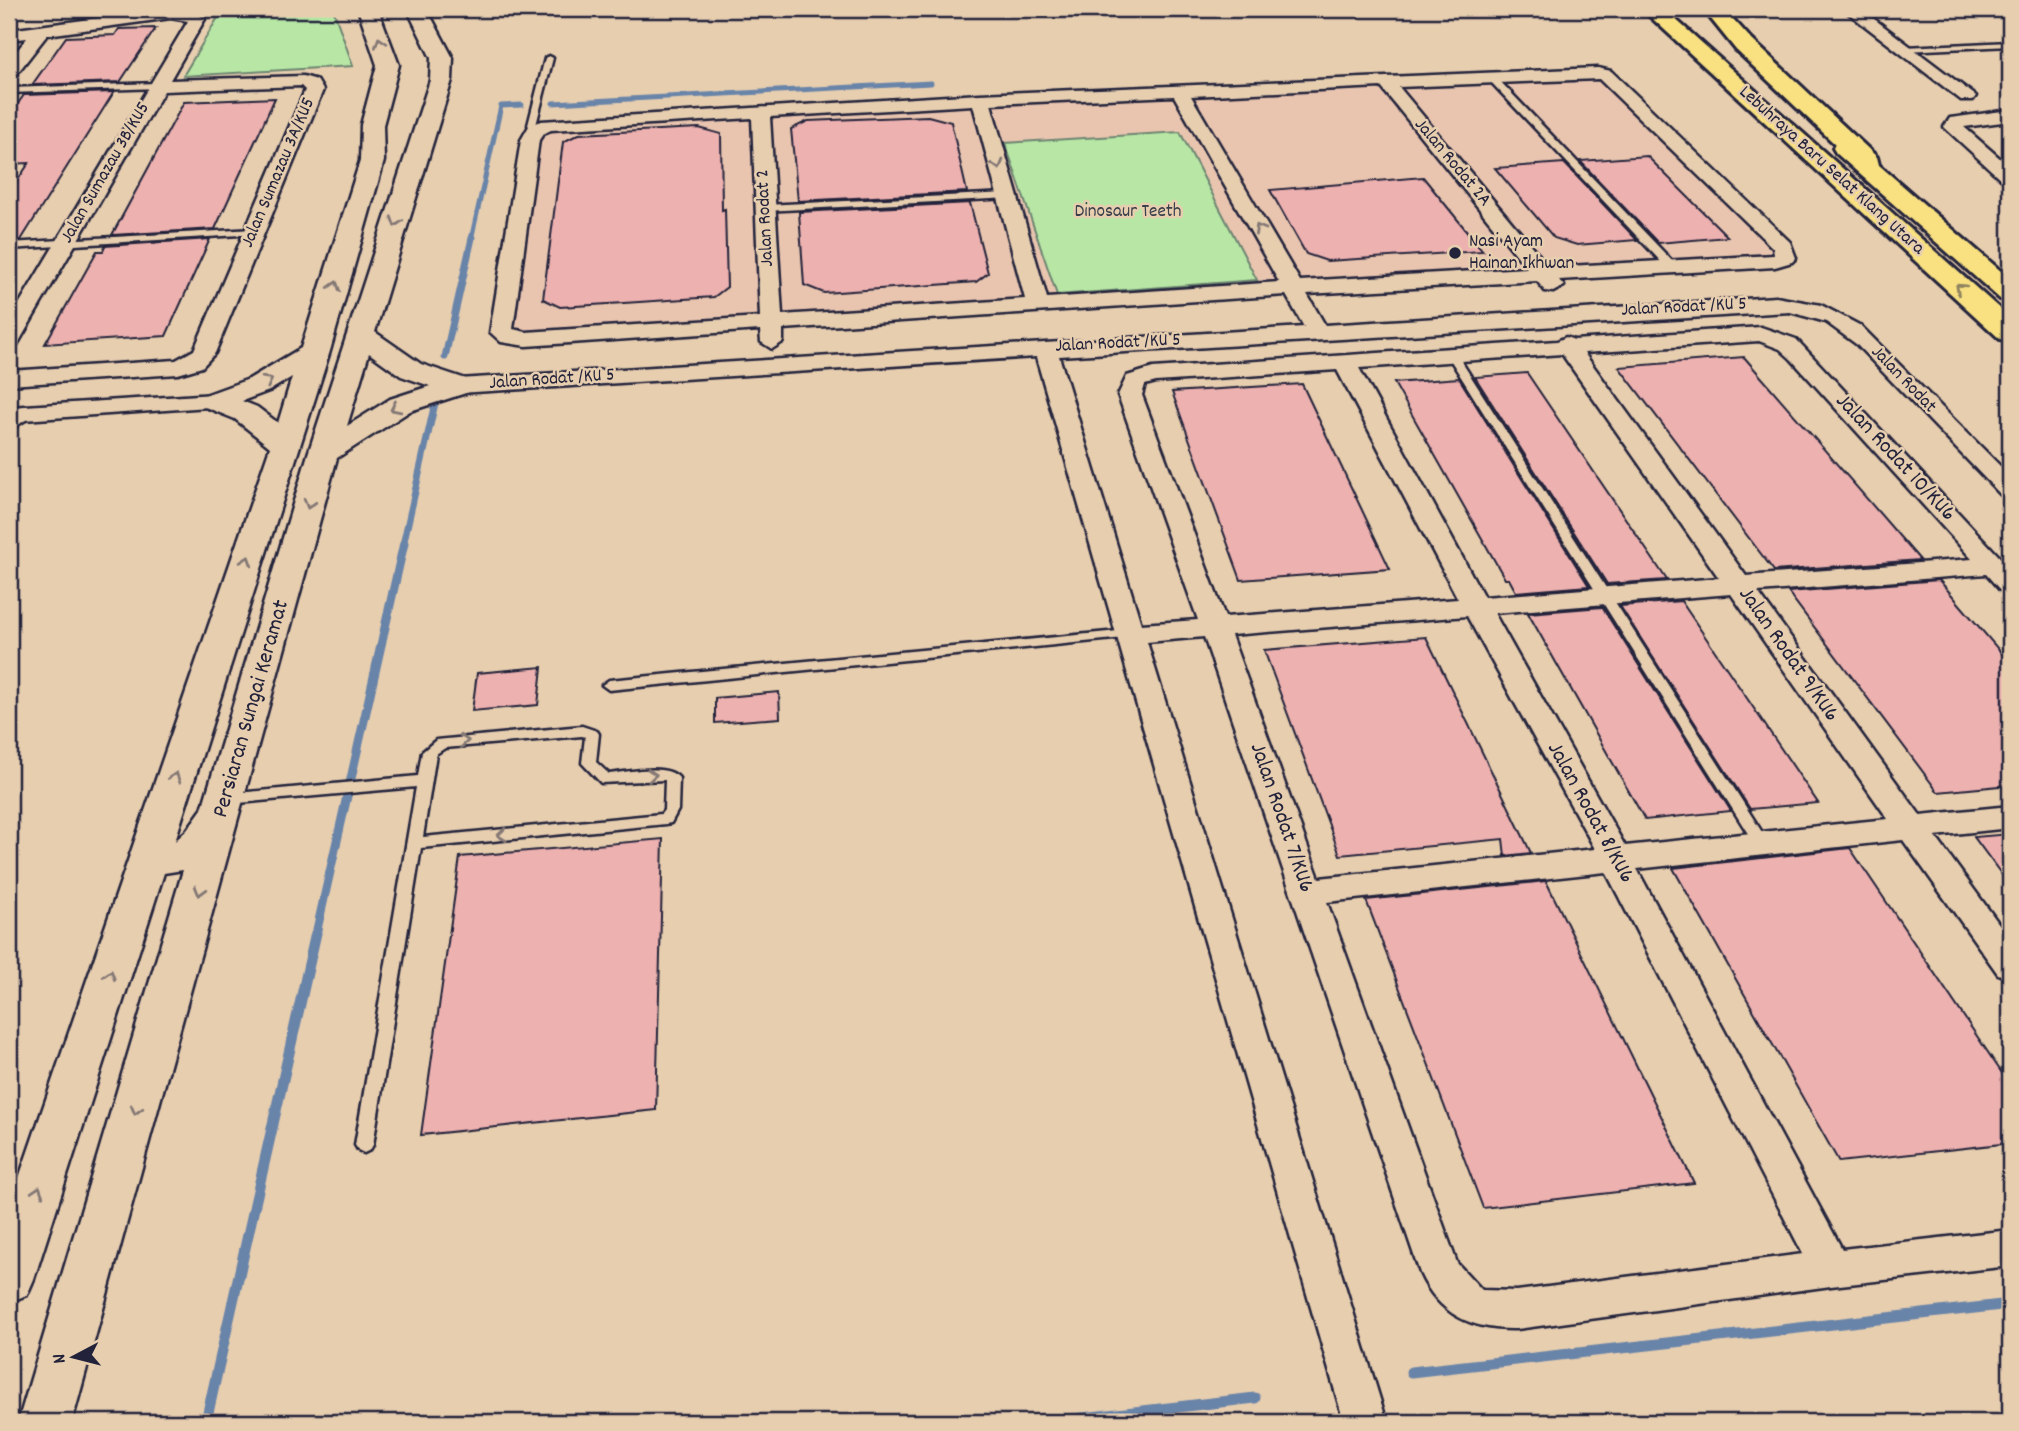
<svg xmlns="http://www.w3.org/2000/svg" width="2019" height="1431" viewBox="0 0 2019 1431" font-family="Dekko,sans-serif">
	<style>
		.built { fill: #e9c5af }
		.green { fill: #b7e6a5; stroke: #6c8470; stroke-width: 2 }
		.lines { fill: none; stroke-linecap: round; stroke-linejoin: round }
		.stream-far3 { stroke: #6984a9; stroke-width: 5 }
		.stream-far2 { stroke: #6984a9; stroke-width: 7 }
		.stream-far1 { stroke: #6984a9; stroke-width: 9 }
		.stream { stroke: #6984a9; stroke-width: 11 }
		.building { fill: #edb1af; stroke: #22223b; stroke-width: 2 }
		.service-casing { stroke: #22223b; stroke-width: 5 }
		.minor-casing { stroke: #22223b; stroke-width: 5 }
		.tertiary-casing { stroke: #22223b; stroke-width: 5 }
		.motorway-casing { stroke: #22223b; stroke-width: 6 }
		.service { fill: #e7ceaf; fill-rule: evenodd }
		.minor { fill: #e7ceaf; fill-rule: evenodd }
		.tertiary { fill: #e7ceaf; fill-rule: evenodd }
		.motorway { fill: #f9e181; fill-rule: evenodd }
		.oneway { stroke: #847875 }
		.oneway2 { stroke: #8e825e }
		.poi-dot { fill: #22223b; stroke: #e7ceaf; stroke-width: 2.5 }
		.labels { text-anchor: middle; dominant-baseline: central; stroke-width: 5; stroke-linejoin: round; paint-order: stroke }
		.far-street-label { font-size: 19px; fill: #22223b; stroke: #e7ceaf }
		.far-park-label { font-size: 19px; fill: #383f4b; stroke: #e7ceaf }
		.far-poi-label { font-size: 19px; fill: #22223b; stroke: #e7ceaf; text-anchor: start }
		.street-label { font-size: 23px; fill: #22223b; stroke: #e7ceaf }
	</style>
	<rect width="100%" height="100%" fill="#e7ceaf"/>
	<filter id="ink" filterUnits="userSpaceOnUse"><feTurbulence type="fractalNoise" baseFrequency=".0143" numOctaves="2"/><feDisplacementMap in="SourceGraphic" scale="14" xChannelSelector="R" yChannelSelector="G"/><feConvolveMatrix kernelMatrix="1 2 1 2 8 2 1 2 1" color-interpolation-filters="sRGB"/></filter>
	<g filter="url(#ink)">
		<polygon class="built" points="1594,75 1777,254 1772,257 515,332 510,328 543,132 551,128 1197,92"/>
		<g class="green">
			<polygon points="223,9 333,9 353,66 183,76"/>
			<polygon points="1180,132 1257,280 1057,295 1005,143"/>
		</g>
		<g class="lines">
			<g class="stream-far3">
				<polyline points="553,103 931,83"/>
				<polyline points="471,240 501,106 522,105"/>
			</g>
			<g class="stream-far2">
				<polyline points="445,357 472,238"/>
				<polyline points="403,545 435,403"/>
			</g>
			<polyline class="stream-far1" points="316,934 404,543"/>
			<g class="stream">
				<polyline points="1411,1372 2010,1304"/>
				<polyline points="203,1422 207,1417 316,933"/>
				<polyline points="1048,1422 1255,1398"/>
			</g>
		</g>
		<g class="building">
			<polygon points="156,28 120,82 32,85 66,37 115,35 119,29"/>
			<polygon points="114,92 21,240 9,240 9,193 29,163 9,164 9,116 24,95"/>
			<polygon points="275,98 215,229 112,235 184,102"/>
			<polygon points="928,116 951,122 967,192 798,201 791,129 808,121"/>
			<polygon points="699,128 721,134 722,210 725,209 727,287 714,297 624,303 560,307 543,299 563,142 579,134"/>
			<polygon points="1647,156 1728,237 1658,243 1580,161"/>
			<polygon points="1564,163 1637,240 1577,245 1554,238 1495,168"/>
			<polygon points="1423,177 1483,251 1327,261 1306,254 1270,190"/>
			<polygon points="970,203 988,273 976,282 824,293 804,285 799,212"/>
			<polygon points="210,239 166,336 45,344 97,251 103,251 105,246"/>
			<polygon points="1744,357 1920,560 1774,571 1619,367"/>
			<polygon points="1527,373 1667,580 1607,584 1475,377"/>
			<polygon points="1459,378 1589,586 1516,592 1509,579 1505,579 1394,383"/>
			<polygon points="1302,384 1390,569 1241,580 1172,392"/>
			<polygon points="1939,580 2010,663 2010,785 1938,792 1788,592"/>
			<polygon points="1681,601 1818,803 1750,809 1620,606"/>
			<polygon points="1602,607 1731,811 1645,820 1528,613"/>
			<polygon points="1426,637 1502,793 1531,853 1505,856 1503,839 1340,855 1264,650"/>
			<polygon points="542,667 538,705 472,711 477,673"/>
			<polygon points="779,692 780,718 715,723 715,698"/>
			<polygon points="2010,834 2010,886 1974,837"/>
			<polygon points="663,839 656,1110 421,1135 460,857"/>
			<polygon points="1850,848 2010,1085 2010,1143 1839,1162 1673,868"/>
			<polygon points="1546,881 1694,1183 1483,1208 1366,900"/>
		</g>
		<g class="lines">
			<g class="service-casing">
				<g id="service">
					<polygon points="2010,42 2010,46 1905,51 1901,49 1905,47"/>
					<polygon points="549,56 553,58 536,125 540,130 536,133 528,125 545,58"/>
					<polygon points="1489,76 1495,76 1675,264 1675,268 1667,268 1489,80"/>
					<polygon points="157,83 161,86 160,88 9,93 9,88"/>
					<polygon points="1007,193 1010,194 1010,198 765,211 760,208 765,205"/>
					<polygon points="254,229 259,232 257,234 9,249 9,243"/>
					<polygon points="1451,350 1456,353 1767,840 1770,844 1767,848 1757,848 1446,353"/>
					<polygon points="29,410 35,413 33,415 9,431 9,423"/>
					<polygon points="1129,630 1136,634 1134,637 609,690 602,685 609,680"/>
					<path d="M582 726 597 731 599 734 596 762 609 774C628 772 667 763 679 778L678 810 671 823 666 824 421 848 373 1145 370 1150 364 1153 358 1150 355 1145 416 787 227 804 222 803 220 799 222 795 227 794 418 776 422 752 436 740ZM582 736 585 737 582 763 601 783 665 780 664 810 661 814 423 837 436 754 445 748Z"/>
				</g>
			</g>
			<g class="minor-casing">
				<g id="minor">
					<polygon points="166,9 189,9 205,19 170,80 303,76 317,80 323,90 215,353 202,367 178,374 9,385 9,371 176,360 194,350 305,90 301,86 164,91 20,340 17,345 9,347 9,321 188,21 171,18 47,35 15,76 9,77 9,61 27,38 9,40 9,30"/>
					<polygon points="1843,9 1861,9 1976,96 1973,100 1961,100"/>
					<path d="M1598 68 1611 71 1790 242 1796 258 1792 262 1775 267 1559 280 1564 286 1553 292 1545 291 1537 281 1307 294 1325 325 1776 297 1821 305 1861 326 2010 476V498L2001 495 1856 344 1826 322 1790 312 1059 356 1141 624 1198 620 1118 395 1127 376 1153 368 1557 341 1566 337 1574 340 1761 327 1796 339 2010 568V592L2000 590 1986 574 1758 592 1920 815 2010 806V828L1935 836 2010 939V978L1998 974 1903 840 1637 869 1842 1249 2010 1230V1266L1831 1286 1517 1329C1472 1330 1439 1315 1420 1273L1204 637 1147 642 1387 1422H1344L1036 357 459 393 451 391 447 386 451 381 459 379 1304 327 1286 295 783 329V342L772 349 761 342 760 330 526 346 501 342 490 332 521 140 529 126 541 121 980 94ZM1599 79 1773 248 1774 255 1549 267 1399 87ZM1381 87 1527 268 1300 281 1191 96ZM1174 96 1279 282 1047 298 991 104ZM973 105 1025 299 782 315 770 117ZM752 118 760 317 526 332 513 329 539 140 543 134 551 130ZM1759 341 1780 349 1791 359 1972 559 1746 576 1584 353ZM1562 354 1719 578 1484 597 1359 368ZM1337 370 1458 599 1225 617 1142 395 1145 385 1156 382ZM1731 594 1888 819 1625 846 1494 613ZM1467 616 1595 849 1319 878 1231 635ZM1606 872 1803 1254 1517 1291 1482 1290 1457 1263 1327 902Z"/>
					<polygon points="2010,110 2010,121 1964,127 2010,167 2010,183 2003,181 1944,127 1950,118"/>
					<polygon points="215,394 223,396 227,401 223,406 9,421 9,407"/>
				</g>
			</g>
			<g class="tertiary-casing">
				<path id="tertiary" d="M358 9H378L399 65 383 125 384 161 330 351 175 841 187 830 202 809 308 454 430 80 431 58 407 9H427L453 58 452 80 375 332 421 364 469 380 474 386 469 392 410 411 337 458 72 1422H18L183 870 164 873 34 1279 27 1295 9 1302V1207L270 447 235 419 205 407 200 401 205 395 249 379 301 348 360 161 361 125 377 65ZM369 353 401 376 430 386 390 399 347 426ZM292 377 278 423 257 407 242 401 269 391Z"/>
			</g>
			<g class="motorway-casing">
				<g id="motorway">
					<polygon points="1642,9 1664,9 2010,318 2010,342 2000,339"/>
					<polygon points="1703,9 1724,9 1752,40 1877,157 1879,165 2010,279 2010,301 2000,299 1836,153 1833,148 1835,144 1736,50"/>
				</g>
			</g>
			<use href="#service" class="service"/>
			<use href="#minor" class="minor"/>
			<use href="#tertiary" class="tertiary"/>
			<use href="#motorway" class="motorway"/>
		</g>
		<defs><path id="oneway-chevron" d="M-2-3.5L2.5 0L-2 3.5" fill="none" stroke-width="1.6" stroke-linecap="round" stroke-linejoin="round" transform="scale(1.75)"/></defs>
		<g class="oneway">
			<use href="#oneway-chevron" transform="translate(380 42) rotate(-109)"/>
			<use href="#oneway-chevron" transform="translate(998 165) rotate(74)"/>
			<use href="#oneway-chevron" transform="translate(396 222) rotate(108)"/>
			<use href="#oneway-chevron" transform="translate(1259 229) rotate(-120)"/>
			<use href="#oneway-chevron" transform="translate(335 286) rotate(-73)"/>
			<use href="#oneway-chevron" transform="translate(268 381) rotate(-28)"/>
			<use href="#oneway-chevron" transform="translate(395 408) rotate(154)"/>
			<use href="#oneway-chevron" transform="translate(309 504) rotate(106)"/>
			<use href="#oneway-chevron" transform="translate(247 561) rotate(-72)"/>
			<use href="#oneway-chevron" transform="translate(464 741) rotate(-5)"/>
			<use href="#oneway-chevron" transform="translate(652 775) rotate(-5)"/>
			<use href="#oneway-chevron" transform="translate(175 777) rotate(-72)"/>
			<use href="#oneway-chevron" transform="translate(502 835) rotate(174)"/>
			<use href="#oneway-chevron" transform="translate(200 891) rotate(106)"/>
			<use href="#oneway-chevron" transform="translate(110 975) rotate(-72)"/>
			<use href="#oneway-chevron" transform="translate(136 1110) rotate(106)"/>
			<use href="#oneway-chevron" transform="translate(38 1191) rotate(-72)"/>
		</g>
		<use class="oneway2" href="#oneway-chevron" transform="translate(1960 288) rotate(-138)"/>
	</g>
	<circle class="poi-dot" cx="1455" cy="253" r="7"/>
	<g class="labels">
		<g class="far-street-label">
			<text transform="translate(1452 163) rotate(50)">Jalan Rodat 2A</text>
			<text transform="translate(1831 171) rotate(42)">Lebuhraya Baru Selat Klang Utara</text>
			<text transform="translate(106 173) rotate(-60)">Jalan Sumazau 3B/KU5</text>
			<text transform="translate(279 173) rotate(-67)">Jalan Sumazau 3A/KU5</text>
			<text transform="translate(766 218) rotate(-93)">Jalan Rodat 2</text>
			<text transform="translate(1684 308) rotate(-3)">Jalan Rodat /KU 5</text>
			<text transform="translate(1118 344) rotate(-3)">Jalan Rodat /KU 5</text>
			<text transform="translate(552 380) rotate(-4)">Jalan Rodat /KU 5</text>
			<text transform="translate(1903 380) rotate(46)">Jalan Rodat</text>
		</g>
		<g class="far-park-label">
			<text x="1128" y="212">Dinosaur Teeth</text>
		</g>
		<g class="far-poi-label">
			<text x="1469" y="242">Nasi Ayam<tspan x="1469" dy="22">Hainan Ikhwan</tspan></text>
		</g>
		<g class="street-label">
			<text transform="translate(1895 458) rotate(47)">Jalan Rodat 10/KU6</text>
			<text transform="translate(1788 655) rotate(55)">Jalan Rodat 9/KU6</text>
			<text transform="translate(252 709) rotate(-74)">Persiaran Sungai Keramat</text>
			<text transform="translate(1590 813) rotate(61)">Jalan Rodat 8/KU6</text>
			<text transform="translate(1281 818) rotate(71)">Jalan Rodat 7/KU6</text>
		</g>
	</g>
	<rect width="2019" height="1431" fill="none" stroke="#e7ceaf" stroke-width="35"/>
	<rect x="18" y="18" width="1984" height="1396" fill="none" stroke="#22223b" stroke-width="2.5" filter="url(#ink)"/>
	<g transform="translate(74 1357) rotate(263)" stroke="#e7ceaf" stroke-width="5" paint-order="stroke">
	<path d="M0-5L12 26L0 18L-12 26Z" fill="#22223b"/>
	<text y="-10" font-size="19" font-weight="bold" text-anchor="middle" fill="#22223b">N</text>
	</g>
</svg>
